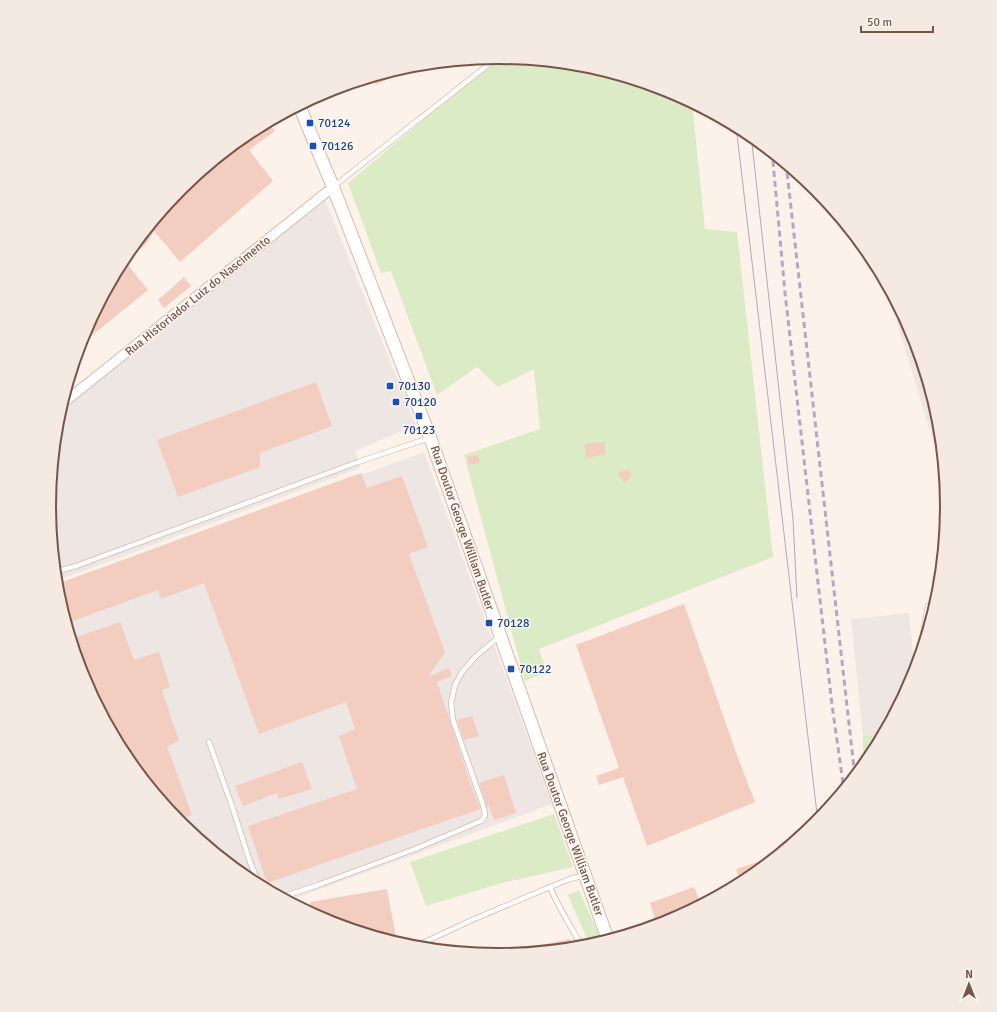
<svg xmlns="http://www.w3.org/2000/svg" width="997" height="1012" viewBox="0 0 997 1012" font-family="Signika,sans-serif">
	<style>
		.industrial { fill: #eee6e2 }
		.green { fill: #daebc6 }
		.building { fill: #f3cdc0 }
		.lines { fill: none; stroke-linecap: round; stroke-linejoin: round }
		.service-casing { stroke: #d2bbb0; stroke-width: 6 }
		.minor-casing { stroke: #d2bbb0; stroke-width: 11 }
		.tertiary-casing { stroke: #d2bbb0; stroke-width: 14 }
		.service { stroke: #fff; stroke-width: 4.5 }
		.minor { stroke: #fff; stroke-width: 9 }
		.tertiary { stroke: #fff; stroke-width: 12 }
		.tram { stroke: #b3a6c8; stroke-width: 1 }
		.rail { stroke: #b3a6c8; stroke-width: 3; stroke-dasharray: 6 4; stroke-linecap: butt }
		.transit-dot { fill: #1a4fb4; stroke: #fff7ef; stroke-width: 1.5 }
		.labels { text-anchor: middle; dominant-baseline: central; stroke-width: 3; stroke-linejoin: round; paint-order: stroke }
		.transit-label { font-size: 12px; fill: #164399; stroke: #fff7ef; text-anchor: start }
		.street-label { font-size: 12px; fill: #78554b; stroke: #fff7ef }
		.rim { fill: none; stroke: #78554b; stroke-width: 2 }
	</style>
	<rect width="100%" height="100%" fill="#fdf2e9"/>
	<g class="industrial">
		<polygon points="323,195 416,425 355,451 360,468 56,581 49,506 58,418 60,410"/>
		<polygon points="904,316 914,334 939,419 945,481 896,319"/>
		<polygon points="424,452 552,804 288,901 249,880 181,824 125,756 83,678 58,593 57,586"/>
		<polygon points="909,613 915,674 914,678 884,734 863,736 851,619"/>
	</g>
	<g class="green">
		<polygon points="498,57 586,65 671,91 692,102 705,229 737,232 773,557 539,649 547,672 525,681 464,455 540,429 534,369 498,387 477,367 437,395 391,271 381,273 348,183"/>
		<polygon points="942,564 939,594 930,624 934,607 941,565"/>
		<polygon points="884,734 872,756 865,764 863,748 863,736"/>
		<polygon points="554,814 573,867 502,883 426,906 410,862"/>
		<polygon points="579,890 602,942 590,946 568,895"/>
	</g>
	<g class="building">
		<polygon points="401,68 402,72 376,85 372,77"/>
		<polygon points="268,122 275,131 249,150 273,181 180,262 154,231 147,243 140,249 126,255 181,188 249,132"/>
		<polygon points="123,259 148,290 80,345 83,334"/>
		<polygon points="184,277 191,286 164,308 158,300"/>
		<polygon points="316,382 332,426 260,453 260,467 178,497 157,440"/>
		<polygon points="604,442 606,454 586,458 585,444"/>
		<polygon points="478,455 480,463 469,465 467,457"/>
		<polygon points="627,470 632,474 625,483 617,473"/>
		<polygon points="361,473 367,488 402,476 428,547 409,554 445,652 428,677 449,668 452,676 437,682 471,785 480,809 267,883 248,826 357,789 339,736 355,729 346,702 259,734 204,583 161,599 158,590 67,623 58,593 57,584"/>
		<polygon points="684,604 738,758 755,802 647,846 623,777 599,785 596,776 619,768 576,645"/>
		<polygon points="120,622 134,660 159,652 170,687 162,690 179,741 167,746 192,815 177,820 125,756 83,678 71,639"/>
		<polygon points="472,716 479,736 464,740 457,720"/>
		<polygon points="302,762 312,789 279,799 277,793 243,806 235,786"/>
		<polygon points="504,775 516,813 494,820 489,806 487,806 479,783"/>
		<polygon points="776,856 748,880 741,884 736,869"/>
		<polygon points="694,887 700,902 655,919 650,903"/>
		<polygon points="387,889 397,943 326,921 312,914 310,902"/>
		<polygon points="570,939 573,948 530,952 530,947"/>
	</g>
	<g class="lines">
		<g class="service-casing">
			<g id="service">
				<polyline points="333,187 498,57"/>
				<polyline points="55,572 76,566 358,462 429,438"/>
				<polyline points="920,659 920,650 928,606"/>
				<polyline points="209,742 232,806 250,862 260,886"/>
				<polyline points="550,887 570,879 585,875"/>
				<polyline points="282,897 318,885 415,849 481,821 485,816 484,808 453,720 451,703 455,685 462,672 476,656 500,636"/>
				<path d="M414 947 472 920 550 887C559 909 571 926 582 947"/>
			</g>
		</g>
		<g class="minor-casing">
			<g id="minor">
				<polyline points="913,339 940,420"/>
				<polyline points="62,404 333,187"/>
			</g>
		</g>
		<g class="tertiary-casing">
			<polyline id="tertiary" points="299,105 333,187 430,437 608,940"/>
		</g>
		<use href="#service" class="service"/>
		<use href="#minor" class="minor"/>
		<use href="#tertiary" class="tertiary"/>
		<g class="tram">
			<polyline points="736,126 818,822"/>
			<polyline points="751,134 793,519 797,598"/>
		</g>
		<g class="rail">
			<polyline points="772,151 785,293 832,705 844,790"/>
			<polyline points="786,163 855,777"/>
		</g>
	</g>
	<g class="transit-dot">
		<rect x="306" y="119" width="8" height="8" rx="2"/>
		<rect x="309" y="142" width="8" height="8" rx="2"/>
		<rect x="386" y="382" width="8" height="8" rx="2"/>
		<rect x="392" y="398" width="8" height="8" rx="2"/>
		<rect x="415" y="412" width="8" height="8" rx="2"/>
		<rect x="485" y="619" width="8" height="8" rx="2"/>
		<rect x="507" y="665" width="8" height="8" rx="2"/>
	</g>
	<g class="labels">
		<g class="transit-label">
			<text x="318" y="123">70124</text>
			<text x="321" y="146">70126</text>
			<text x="398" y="386">70130</text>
			<text x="404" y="402">70120</text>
			<text x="419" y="430" text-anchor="middle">70123</text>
			<text x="497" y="623">70128</text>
			<text x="519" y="669">70122</text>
		</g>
		<g class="street-label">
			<text transform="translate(198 296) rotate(-39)">Rua Historiador Luiz do Nascimento</text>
			<text transform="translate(462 528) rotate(71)">Rua Doutor George William Butler</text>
			<text transform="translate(570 834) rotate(70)">Rua Doutor George William Butler</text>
		</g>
	</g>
	<path d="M0 0H997V1012H0ZM56 506a442 442 0 1 1 884 0a442 442 0 1 1-884 0Z" fill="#f4eae2" fill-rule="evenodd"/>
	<path class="rim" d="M56 506a442 442 0 1 1 884 0a442 442 0 1 1-884 0Z"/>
	<g transform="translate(969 984)" stroke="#fff7ef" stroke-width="3" paint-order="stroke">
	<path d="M0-3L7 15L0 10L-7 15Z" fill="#78554b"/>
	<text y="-6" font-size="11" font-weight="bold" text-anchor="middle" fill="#78554b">N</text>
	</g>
	<path d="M861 26v6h72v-6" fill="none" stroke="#78554b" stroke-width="2"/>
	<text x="867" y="26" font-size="12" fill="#78554b" stroke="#fff7ef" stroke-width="3" paint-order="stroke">50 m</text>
</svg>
